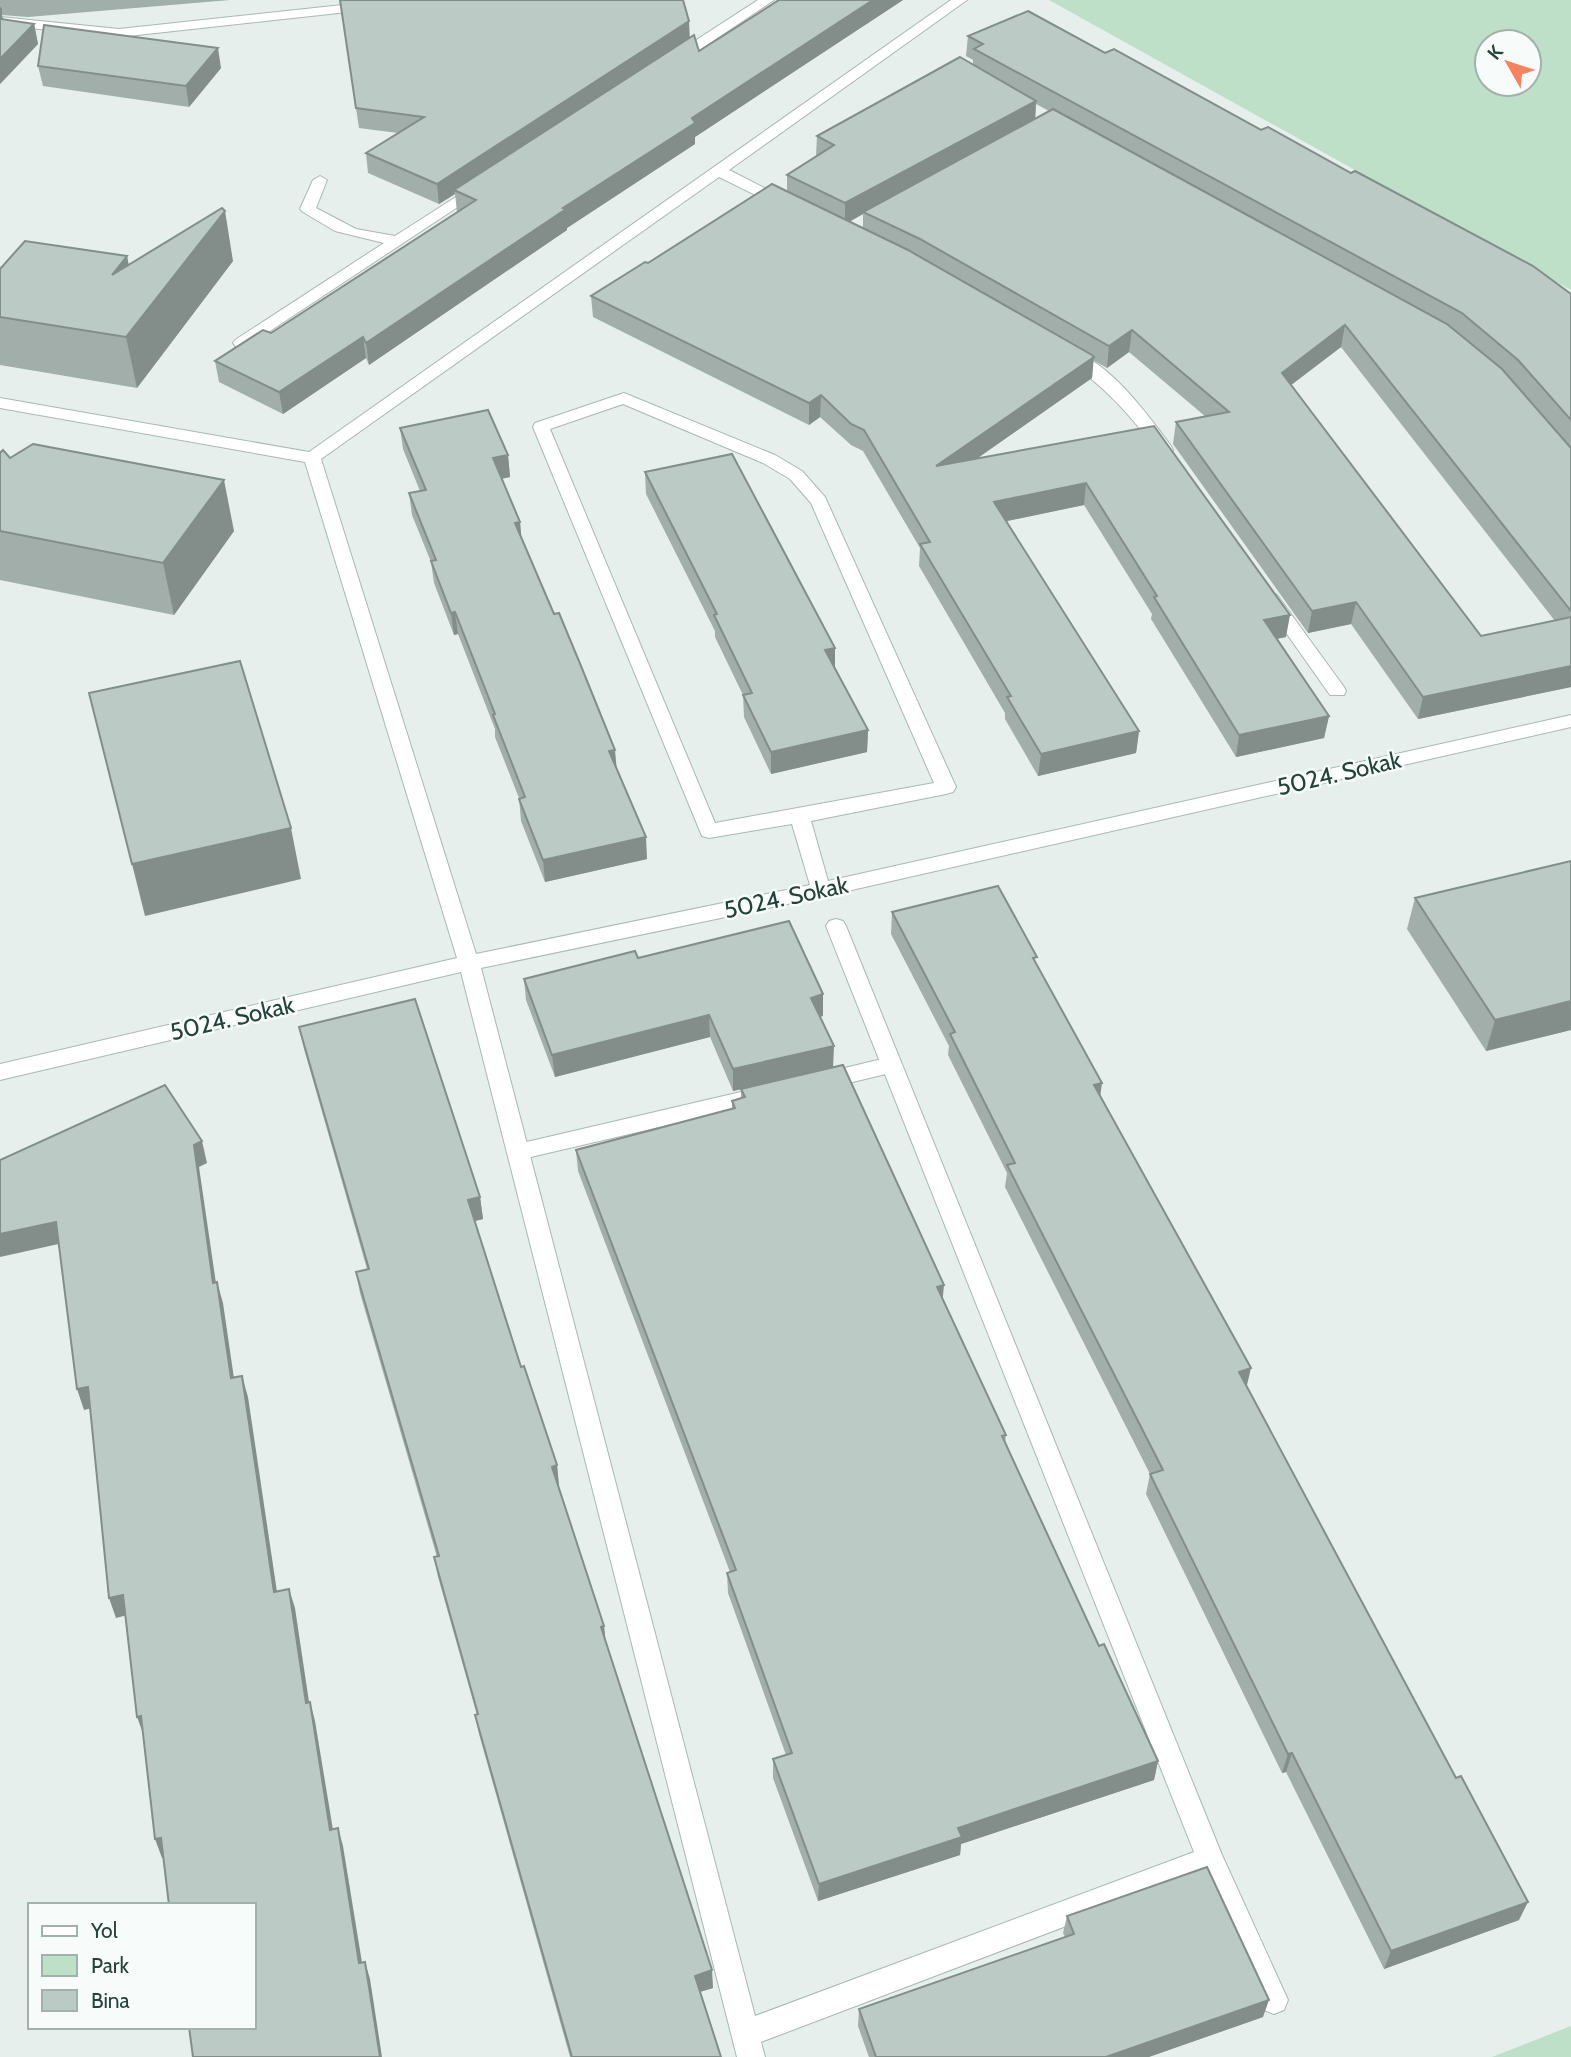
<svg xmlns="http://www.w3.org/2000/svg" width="1571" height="2057" viewBox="0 0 1571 2057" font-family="Cabin,sans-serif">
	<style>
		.green { fill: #bfe0c8; fill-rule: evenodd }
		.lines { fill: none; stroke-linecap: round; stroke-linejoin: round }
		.lane-casing { stroke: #a8b8b2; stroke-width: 2 }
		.street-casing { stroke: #a8b8b2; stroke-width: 2 }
		.lane { fill: #fff; fill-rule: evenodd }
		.street { fill: #fff; fill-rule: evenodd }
		.wall { fill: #a1aea9; fill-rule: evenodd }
		.shaded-wall { fill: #838d89 }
		.building { fill: #bbcac4; stroke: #838d89; stroke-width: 2 }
		.labels { text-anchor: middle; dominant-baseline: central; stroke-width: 5; stroke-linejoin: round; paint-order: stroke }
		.street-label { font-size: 24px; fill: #24423a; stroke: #f7fbf9 }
	</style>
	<rect width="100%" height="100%" fill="#e6efeb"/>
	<g class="green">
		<path d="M1049 0H1571V290ZM1487 42H1529V84H1487Z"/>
		<polygon points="1571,2026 1571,2057 1492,2057"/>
	</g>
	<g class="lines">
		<g class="lane-casing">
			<g id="lane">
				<polygon points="890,1057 898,1059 901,1065 898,1071 820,1090 812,1088 809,1082 812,1076 820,1074"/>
				<polygon points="758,1088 766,1090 769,1096 766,1102 518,1160 510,1158 507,1152 510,1146 518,1144"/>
			</g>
		</g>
		<g class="street-casing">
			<g id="street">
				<polygon points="758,0 774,0 680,63 670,63 670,57"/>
				<path d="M951 0H967L729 170 790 201 793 204 790 207H780L719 177 321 459 476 954 810 885 792 824 709 838 702 836 533 427 535 423 624 393 775 455 802 471 825 497 956 787 953 792 946 794 811 821 828 881 1571 715V727L821 897 481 968 755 2016 1194 1852 826 926 829 921 836 919 843 921 846 926 1222 1855 1288 2000 1284 2010 1274 2014 1264 2010 1203 1874 761 2042 765 2057H737L461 972 0 1080V1064L457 958 305 462 0 408V398L309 452ZM623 404 763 463 790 479 811 503 934 783 715 823 550 429Z"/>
				<polygon points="370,2 377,6 375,9 119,37 0,25 0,17 119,29"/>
				<polygon points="320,176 327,180 316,208 356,229 395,236 473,186 483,186 485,189 247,346 235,346 233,343 235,340 384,243 335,231 303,212 300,209 313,180"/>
				<path d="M1067 349C1108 359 1147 414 1171 446L1173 450 1171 454H1159C1131 415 1102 383 1061 357L1059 354Z"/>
				<polygon points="1271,593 1277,595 1344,687 1346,691 1344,695 1330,695 1265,603 1262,599 1265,595"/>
			</g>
		</g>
		<use href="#lane" class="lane"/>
		<use href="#street" class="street"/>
	</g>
	<g class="wall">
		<polygon points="0,0 230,0 28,17 2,15 4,20 34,24 38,44 0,84"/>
		<polygon points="340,0 690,38 699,51 779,0 903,0 695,137 695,144 567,228 567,230 369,365 366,358 283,414 219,382 215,361 271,333 458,212 457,212 455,194 439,204 368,173 366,153 398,133 359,128"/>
		<path d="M968 36 1105 53 1261 130 1571 294V687L1418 719 1351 624 1308 633 1173 444 1176 422 1206 417 1129 352 1107 368 1093 360 1092 378 976 459 1154 426 1286 637 1276 639 1329 716 1324 738 1236 757 1151 619 1152 614 1084 505 1006 521 1139 731 1136 753 1038 776 1005 719V713L919 566 920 548 863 451 851 445 820 417 809 425 593 317 591 296 648 263 787 192V175L816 156 817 136 973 65V60L966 56ZM1036 104 1049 111 1035 119ZM863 214V228L849 222ZM1341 347 1555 621 1481 636 1291 385Z"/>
		<polygon points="38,66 221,68 189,107 43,86"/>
		<polygon points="127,256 128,265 233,261 137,388 0,365 0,269"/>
		<polygon points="400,428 508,455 510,477 501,479 520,522 521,537 616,767 647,859 545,882 521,821 519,798 495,737 495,729 458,634 454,635 434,583 431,562 412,515 409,493 420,491 403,449"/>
		<polygon points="0,453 10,458 234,531 174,615 0,580"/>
		<polygon points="645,472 835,648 835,668 868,730 867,752 771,774 744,717 743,695 715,637 715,631 646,494"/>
		<polygon points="1571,861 1571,1030 1486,1051 1407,929 1415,898"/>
		<polygon points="892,912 1037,965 1100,1095 1246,1387 1519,1920 1384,1969 1286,1772 1282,1773 1146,1494 1150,1474 1005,1187 1007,1173 948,1055 949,1046 891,934"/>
		<polygon points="638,958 823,1016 820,1017 833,1067 1006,1435 1005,1443 1099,1646 1158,1761 1154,1780 961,1844 960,1855 818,1901 773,1778 773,1759 786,1755 728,1593 727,1573 730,1572 578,1171 576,1150 732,1109 732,1101 741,1098 741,1089 733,1091 710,1037 555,1077 526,1000 524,979"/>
		<polygon points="299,1027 480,1197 483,1219 475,1221 521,1367 557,1465 559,1486 558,1486 604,1626 606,1644 713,1988 700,1992 721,2057 570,2057 479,1734 475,1715 477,1715 438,1577 434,1557 437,1557 360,1293 356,1272 367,1269 304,1049"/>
		<polygon points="1067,1916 1263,2017 1148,2057 869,2057 858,2026 859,2009 1065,1937 1063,1933"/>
	</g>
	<g class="shaded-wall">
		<polygon points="873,0 903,0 695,137 695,144 567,228 567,230 369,365 366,343 563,208 692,118"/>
		<polygon points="689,21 690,41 454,190 455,194 439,204 437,184"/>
		<polygon points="34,24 38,44 0,84 0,59"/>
		<polygon points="218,48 221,68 189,107 186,86"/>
		<polygon points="1036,101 1035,122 863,212 863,214 845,224 845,203"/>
		<polygon points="225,211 233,261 137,388 126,337"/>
		<polygon points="127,256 137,307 112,275"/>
		<polygon points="1345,325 1341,347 1278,395 1282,373"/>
		<polygon points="1132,330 1129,352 1107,368 1109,346"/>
		<polygon points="363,337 366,358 283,414 279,392"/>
		<polygon points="1094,357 1092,378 935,488 936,466"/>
		<polygon points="821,395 820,417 809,425 809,403"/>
		<polygon points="508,455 510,477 495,480 493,458"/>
		<polygon points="224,480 234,531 174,615 163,563"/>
		<polygon points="1086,483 1084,505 993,524 994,502"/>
		<polygon points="520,522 522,544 515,523"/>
		<polygon points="1356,602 1351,624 1308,633 1312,611"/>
		<polygon points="455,612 458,634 454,635 451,613"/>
		<polygon points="1290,615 1286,637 1260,642 1264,620"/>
		<polygon points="835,648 835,670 825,650"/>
		<polygon points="1571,666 1571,687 1418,719 1423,697"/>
		<polygon points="1329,716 1324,738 1236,757 1239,735"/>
		<polygon points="868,730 867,752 771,774 771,752"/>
		<polygon points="1139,731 1136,753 1038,776 1041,754"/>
		<polygon points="615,750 617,772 609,751"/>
		<polygon points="291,828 301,879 145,916 132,864"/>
		<polygon points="646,837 647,859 545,882 543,860"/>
		<polygon points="823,994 823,1016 811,1019 811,998"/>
		<polygon points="1571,1001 1571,1030 1486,1051 1495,1020"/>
		<polygon points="709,1015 710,1037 555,1077 552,1055"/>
		<polygon points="834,1046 833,1068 733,1091 733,1069"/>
		<polygon points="1102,1083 1099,1105 1094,1085"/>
		<polygon points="202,1141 207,1163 199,1167 219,1304 213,1283 194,1145"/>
		<polygon points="480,1197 483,1219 471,1222 468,1200"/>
		<polygon points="56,1222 63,1243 0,1257 0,1234"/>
		<polygon points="217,1282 223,1303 237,1399 231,1378"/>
		<polygon points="944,1285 942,1306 937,1287"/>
		<polygon points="1251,1368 1246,1389 1239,1372"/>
		<polygon points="242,1376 248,1397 280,1612 274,1592"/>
		<polygon points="88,1387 96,1407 84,1410 77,1389"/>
		<polygon points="557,1465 559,1486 554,1487 552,1467"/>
		<polygon points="289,1589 295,1608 312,1722 306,1703"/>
		<polygon points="123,1595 131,1614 116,1618 109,1598"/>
		<polygon points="604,1626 606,1646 601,1627"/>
		<polygon points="310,1702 315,1721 336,1848 330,1830"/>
		<polygon points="141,1716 144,1736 137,1717"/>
		<polygon points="1292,1753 1286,1772 1282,1773 1288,1754"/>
		<polygon points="1158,1761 1154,1780 961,1844 960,1855 818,1901 819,1884 958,1828"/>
		<polygon points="338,1828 343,1846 365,1981 359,1963"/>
		<polygon points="161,1838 169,1856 162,1858 155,1839"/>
		<polygon points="1528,1902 1519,1920 1384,1969 1391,1951"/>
		<polygon points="365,1962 370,1979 382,2057 380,2057"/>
		<polygon points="712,1970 713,1988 696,1993 695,1976"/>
		<polygon points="1269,2000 1263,2017 1149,2057 1106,2057"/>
	</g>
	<g class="building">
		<polygon points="340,0 683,0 689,21 437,184 366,153 424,117 356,108"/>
		<polygon points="779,0 873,0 692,118 695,123 563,208 566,209 366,343 363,337 279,392 215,361 263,330 271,333 476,200 454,190 694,35 699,51"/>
		<polygon points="0,8 1,9 1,19 34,24 0,59"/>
		<polygon points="1028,11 1105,53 1114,49 1261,130 1268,127 1351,173 1355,171 1533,266 1571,294 1571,420 1518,360 1462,313 974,49 983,44 968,36"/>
		<polygon points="44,25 218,48 186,86 38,66"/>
		<polygon points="960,57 1036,101 845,203 787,175 834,145 817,136"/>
		<polygon points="1053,109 1447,324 1502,369 1571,448 1571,611 1345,325 1282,373 1481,636 1571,617 1571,666 1423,697 1356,602 1312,611 1176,422 1229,412 1132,330 1109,346 920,239 863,212"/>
		<polygon points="772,184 908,250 1092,355 1094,357 936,466 1154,426 1290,615 1264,620 1329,716 1239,735 1154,597 1157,596 1086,483 994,502 1139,731 1041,754 1007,697 1011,696 920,544 930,542 864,430 851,424 821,395 809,403 591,296 645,262 648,263"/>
		<polygon points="222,208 225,211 126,337 0,317 0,269 25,241 127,256 112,275"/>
		<polygon points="488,410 508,455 493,458 520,522 515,523 554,614 559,613 581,666 615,750 609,751 646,837 543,860 519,799 525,797 493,715 495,714 455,612 451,613 431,561 436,560 409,493 426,490 400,428"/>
		<polygon points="33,444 224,480 163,563 0,531 0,453 3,450 10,458"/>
		<polygon points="732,454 835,648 825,650 868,730 771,752 743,695 752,693 714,615 717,614 645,472"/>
		<polygon points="240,661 291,828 132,864 89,693"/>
		<polygon points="1571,861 1571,1001 1495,1020 1415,898"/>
		<polygon points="998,886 1037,957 1033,958 1102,1083 1094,1085 1251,1368 1239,1372 1456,1778 1461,1776 1528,1902 1391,1951 1292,1753 1288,1754 1150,1474 1163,1470 1007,1165 1015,1163 950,1034 955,1032 892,912"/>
		<polygon points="789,921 823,994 811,998 834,1046 733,1069 709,1015 552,1055 524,979 635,951 638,958"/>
		<polygon points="415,999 480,1197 468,1200 521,1367 524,1366 557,1465 552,1467 604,1626 601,1627 712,1970 695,1976 721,2057 572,2057 475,1715 478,1714 434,1557 439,1556 356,1272 369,1269 299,1027"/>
		<polygon points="843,1065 944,1285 937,1287 1006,1435 1002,1436 1099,1646 1104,1644 1158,1761 958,1828 962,1837 819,1884 773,1759 792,1753 727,1573 736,1570 576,1150 735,1108 732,1101 745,1097 741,1089"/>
		<polygon points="165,1085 202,1141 194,1145 213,1283 217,1282 231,1378 242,1376 274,1592 289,1589 306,1703 310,1702 330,1830 338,1828 359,1963 365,1962 380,2057 193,2057 189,2027 254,2027 254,1905 169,1905 161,1838 155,1839 141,1716 137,1717 123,1595 109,1598 88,1387 77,1389 56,1222 0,1234 0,1160"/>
		<polygon points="1207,1867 1269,2000 1106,2057 876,2057 859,2009 1074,1934 1067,1916"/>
	</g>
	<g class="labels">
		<g class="street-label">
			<text transform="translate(1339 773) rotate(-13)">5024. Sokak</text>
			<text transform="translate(786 897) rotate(-12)">5024. Sokak</text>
			<text transform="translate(232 1018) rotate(-13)">5024. Sokak</text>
		</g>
	</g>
	<rect x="28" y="1903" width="228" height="126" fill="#f7fbf9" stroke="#a3b1ad" stroke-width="2"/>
	<rect x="42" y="1926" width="35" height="10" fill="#ffffff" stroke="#a3b1ad" stroke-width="2"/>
	<text x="91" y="1938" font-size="21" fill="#24423a">Yol</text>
	<rect x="42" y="1955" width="35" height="21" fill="#bfe0c8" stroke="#a3b1ad" stroke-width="2"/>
	<text x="91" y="1973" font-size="21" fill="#24423a">Park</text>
	<rect x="42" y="1990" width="35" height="21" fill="#bbcac4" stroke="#a3b1ad" stroke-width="2"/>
	<text x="91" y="2008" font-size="21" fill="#24423a">Bina</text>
	<g transform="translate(1508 63) rotate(309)"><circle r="33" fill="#f7fbf9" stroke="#a3b1ad" stroke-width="2"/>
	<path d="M0-5L12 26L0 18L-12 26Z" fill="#f4845f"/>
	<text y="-10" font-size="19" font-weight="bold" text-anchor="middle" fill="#24423a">K</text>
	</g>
</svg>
